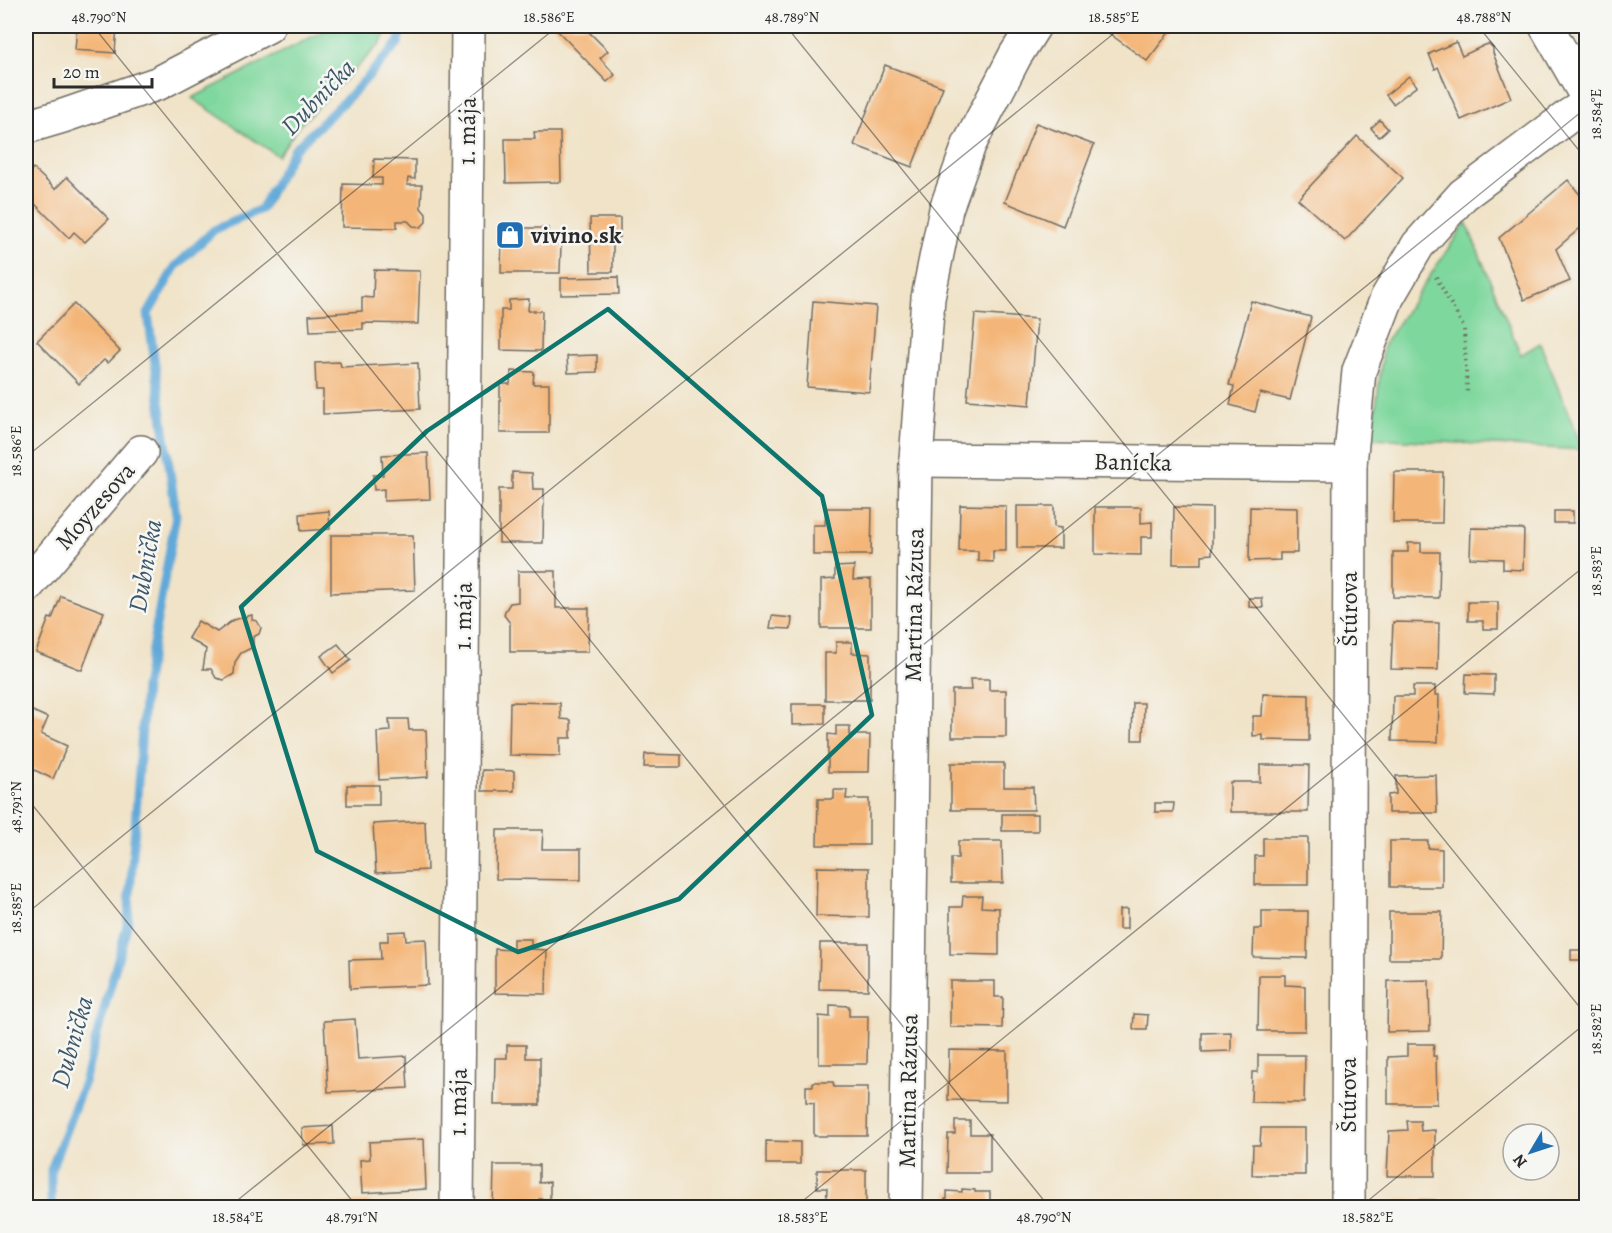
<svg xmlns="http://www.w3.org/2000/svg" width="1612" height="1233" viewBox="0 0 1612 1233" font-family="Alegreya,serif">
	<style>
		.green { fill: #7ed79c; stroke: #548164; stroke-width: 1.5 }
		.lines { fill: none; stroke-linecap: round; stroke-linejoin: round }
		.stream { stroke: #61a9d8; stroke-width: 9 }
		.building { fill: #f4b678 }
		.minor-casing { stroke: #706b62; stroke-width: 36 }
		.tertiary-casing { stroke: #706b62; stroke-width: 36 }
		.path { stroke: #706b62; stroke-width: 4; stroke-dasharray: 1.5 4.5; stroke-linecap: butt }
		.minor { stroke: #fff; stroke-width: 33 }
		.tertiary { stroke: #fff; stroke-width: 33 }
		.marked { fill: none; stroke: #0f766e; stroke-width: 4.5; stroke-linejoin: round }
		.ticks { fill: none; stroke: #2b2b2b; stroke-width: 1.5; stroke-opacity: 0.45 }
		.labels { text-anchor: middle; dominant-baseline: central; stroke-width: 5; stroke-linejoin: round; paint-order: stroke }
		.street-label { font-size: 24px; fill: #2b2b2b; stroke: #f6f6f2 }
		.poi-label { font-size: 24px; font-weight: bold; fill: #2b2b2b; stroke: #f6f6f2; text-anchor: start }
		.water-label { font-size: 26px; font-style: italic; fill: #3e5768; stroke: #f6f6f2 }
		.neatline { fill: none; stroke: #2b2b2b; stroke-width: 2 }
		.ticks-label { font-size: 15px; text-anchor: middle; fill: #2b2b2b }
	</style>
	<rect width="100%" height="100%" fill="#f6f6f2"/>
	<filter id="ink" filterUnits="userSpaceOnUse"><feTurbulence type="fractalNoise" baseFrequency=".0167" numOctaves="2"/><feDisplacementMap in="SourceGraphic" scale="12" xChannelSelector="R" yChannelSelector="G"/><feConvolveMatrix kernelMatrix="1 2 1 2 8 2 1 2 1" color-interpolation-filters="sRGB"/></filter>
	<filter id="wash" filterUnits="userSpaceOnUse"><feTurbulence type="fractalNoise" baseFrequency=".008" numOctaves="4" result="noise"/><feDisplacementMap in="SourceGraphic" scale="24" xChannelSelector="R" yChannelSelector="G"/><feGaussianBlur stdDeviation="1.35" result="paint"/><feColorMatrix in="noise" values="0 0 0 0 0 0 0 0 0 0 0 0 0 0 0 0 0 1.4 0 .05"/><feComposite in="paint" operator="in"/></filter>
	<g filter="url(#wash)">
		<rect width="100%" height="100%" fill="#f0e3c8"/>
		<g class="green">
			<polygon points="333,26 389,26 380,44 300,125 278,156 192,98"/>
			<polygon points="1466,222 1521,355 1540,343 1583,450 1372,438 1384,344"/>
		</g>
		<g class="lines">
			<polyline class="stream" points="51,1208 51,1170 84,1082 128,922 145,688 176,515 148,314 175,267 214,230 261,209 294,150 356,90 398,43 404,26"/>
		</g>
		<g id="blocks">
			<g class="building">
				<polygon points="77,26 117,26 115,53 75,50"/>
				<polygon points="553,26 592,26 587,30 608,51 600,58 615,75 607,82"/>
				<polygon points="1099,26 1174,26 1147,61"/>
				<polygon points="1456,42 1462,56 1485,45 1489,44 1493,48 1493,53 1511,98 1461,120 1438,67 1435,69 1429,54"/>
				<polygon points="885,65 943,87 912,167 854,145"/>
				<polygon points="1409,76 1417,86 1393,104 1386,95"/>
				<polygon points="1380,120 1388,129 1379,137 1371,128"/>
				<polygon points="1036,123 1094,145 1063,226 1005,202"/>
				<polygon points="534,132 560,132 561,182 506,183 505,139 535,139"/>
				<polygon points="1357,136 1403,178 1345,241 1298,199"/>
				<polygon points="374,159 415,160 415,179 408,178 407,185 422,185 421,208 426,214 426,222 421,227 413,226 408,221 397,221 397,228 342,227 343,184 382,185 382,178 373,178"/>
				<polygon points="33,168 55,189 67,177 109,219 85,242 74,232 69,238 26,195 26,176"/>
				<polygon points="1568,180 1586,202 1586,223 1556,249 1570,281 1524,300 1499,238"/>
				<polygon points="590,218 620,218 620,237 613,238 613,272 591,272"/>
				<polygon points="502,228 548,228 548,244 561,244 560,273 501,273"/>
				<polygon points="374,270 420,271 418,324 363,323 363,329 310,331 309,315 362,311 362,297 373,298"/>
				<polygon points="618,277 619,294 561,295 561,278"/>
				<polygon points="529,299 528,311 542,311 541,351 501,350 501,310 509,310 509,300"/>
				<polygon points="813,301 876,306 869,392 807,387"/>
				<polygon points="1251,301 1311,317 1290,400 1260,393 1255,412 1230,405 1234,386 1229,385"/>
				<polygon points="74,304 120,351 108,363 104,360 79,384 37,341"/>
				<polygon points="975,314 1037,319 1030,405 967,400"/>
				<polygon points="597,355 597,372 568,373 567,356"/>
				<polygon points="340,362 341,367 418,363 420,409 323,414 323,390 316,390 315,363"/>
				<polygon points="511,371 534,372 533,384 549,384 549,433 500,433 500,384 510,384"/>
				<polygon points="428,453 430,499 384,501 384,489 374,490 373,475 383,475 382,455"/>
				<polygon points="512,472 532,473 533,489 544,489 543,543 499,543 499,489 512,489"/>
				<polygon points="1394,472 1443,472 1442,523 1393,523"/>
				<polygon points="960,505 1006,506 1006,551 993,551 993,562 978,561 978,551 959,551"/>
				<polygon points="1017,506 1054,506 1054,527 1061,528 1061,548 1017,548"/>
				<polygon points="1095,507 1141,507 1141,523 1152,522 1152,537 1141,537 1141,555 1095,554"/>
				<polygon points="1174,507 1212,508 1212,554 1202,555 1202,564 1173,564"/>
				<polygon points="1250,507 1297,508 1297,553 1280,553 1280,560 1249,561"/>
				<polygon points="826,508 872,508 871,555 813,555 813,525 825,525"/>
				<polygon points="329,511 330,529 301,531 300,514"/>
				<rect x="1554" y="511" width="19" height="12"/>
				<polygon points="1471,528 1524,529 1523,570 1503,569 1503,559 1470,558"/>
				<polygon points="331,535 413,535 415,590 331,593"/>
				<polygon points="1408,543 1421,543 1421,552 1440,552 1439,598 1393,597 1393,552 1408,552"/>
				<polygon points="854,566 853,580 871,579 871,628 821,628 821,580 835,579 835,567"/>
				<polygon points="518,571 556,571 556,608 589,608 588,652 510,652 510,623 504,615 505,611 510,603 518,602"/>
				<polygon points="61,596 104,612 82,670 36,652 49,618 52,619"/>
				<polygon points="1249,598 1262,598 1263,608 1249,607"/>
				<polygon points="1468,602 1498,602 1498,629 1483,629 1483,621 1468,621"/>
				<polygon points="252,615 252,620 257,621 261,628 259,634 253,637 253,647 241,653 235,662 234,674 224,680 216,678 211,669 203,669 206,649 188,638 198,621 217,632 233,620"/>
				<polygon points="772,616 792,618 791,629 770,628"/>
				<polygon points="1393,622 1439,623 1438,670 1391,669"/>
				<polygon points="836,642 852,642 852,653 870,654 870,700 825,700 825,653 836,653"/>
				<polygon points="338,644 351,660 333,673 321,656"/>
				<polygon points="1466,674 1494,675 1494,694 1465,693"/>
				<polygon points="970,679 989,679 989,690 1006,690 1006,737 952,737 952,690 971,690"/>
				<polygon points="1413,686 1435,686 1435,695 1439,695 1438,742 1392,741 1393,696 1413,696"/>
				<polygon points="1263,694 1309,695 1309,741 1263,740 1263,735 1253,736 1253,716 1262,716"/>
				<polygon points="510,702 560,703 561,719 571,720 571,738 560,738 560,756 509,755"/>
				<polygon points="1133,703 1144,703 1143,740 1132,740"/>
				<polygon points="792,704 825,704 825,724 792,725"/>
				<polygon points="26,708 48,718 41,734 67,746 53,779 26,766"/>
				<polygon points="389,719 408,719 409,730 426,730 428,777 379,780 377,732 390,731"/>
				<polygon points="836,726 850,726 850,735 870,735 869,772 828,772 828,734 836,735"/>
				<polygon points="645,754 681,755 681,767 644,767"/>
				<polygon points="951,763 1004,763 1004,787 1033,787 1034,810 951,810"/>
				<polygon points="1260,765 1309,765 1308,812 1230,812 1230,782 1260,782"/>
				<polygon points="482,770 514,771 514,791 482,791"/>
				<polygon points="1436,775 1437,813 1388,813 1388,795 1396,794 1396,776"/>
				<rect x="347" y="785" width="32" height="20"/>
				<polygon points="834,790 847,790 846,799 869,799 869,845 817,845 818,799 834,799"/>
				<polygon points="1155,803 1174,803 1173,812 1155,812"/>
				<rect x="1002" y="814" width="36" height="17"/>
				<polygon points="425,821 427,870 376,873 373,824"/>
				<polygon points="497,830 543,830 542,849 581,849 581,880 496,879"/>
				<polygon points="1263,838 1308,838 1308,885 1255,885 1255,856 1263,856"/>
				<polygon points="958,841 1002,841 1003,883 951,883 951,858 958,858"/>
				<polygon points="1390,841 1428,841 1428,848 1442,849 1442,887 1390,887"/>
				<polygon points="817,867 869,868 869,917 816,916"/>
				<polygon points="963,896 982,896 981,907 999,908 999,955 950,954 950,907 962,907"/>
				<polygon points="1127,909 1127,929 1119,929 1119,910"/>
				<polygon points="1262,911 1308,911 1307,958 1253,957 1254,929 1262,929"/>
				<polygon points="1389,912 1442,912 1441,959 1389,959"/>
				<polygon points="405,931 406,940 426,939 428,985 350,989 349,960 381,959 380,941 388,941 388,932"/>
				<polygon points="513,939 531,939 531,949 547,950 546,994 495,993 495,949 513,950"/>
				<polygon points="820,943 868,943 868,990 819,989"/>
				<rect x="1571" y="950" width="15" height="10"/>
				<polygon points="1259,975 1285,975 1285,985 1305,986 1305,1031 1258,1031"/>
				<polygon points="1429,980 1430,1031 1387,1032 1388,981"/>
				<polygon points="950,981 995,981 995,997 1003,997 1002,1028 950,1027"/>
				<polygon points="830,1005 849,1006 849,1016 868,1016 867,1064 819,1064 819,1016 830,1017"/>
				<polygon points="1134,1014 1148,1015 1147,1029 1133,1029"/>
				<polygon points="355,1019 358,1059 406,1056 408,1088 328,1092 324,1021"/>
				<polygon points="1231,1032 1231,1051 1202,1052 1202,1033"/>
				<polygon points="1407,1044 1434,1044 1433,1056 1436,1056 1437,1104 1388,1104 1388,1057 1407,1056"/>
				<polygon points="507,1045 526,1045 526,1058 540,1058 540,1105 494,1105 495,1058 507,1058"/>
				<polygon points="949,1050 1007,1051 1007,1101 948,1100"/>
				<polygon points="1258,1055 1305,1055 1304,1103 1251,1102 1252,1072 1258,1072"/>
				<polygon points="813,1082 833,1082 834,1087 868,1087 867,1136 814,1136 814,1103 806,1102 806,1086 813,1086"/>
				<polygon points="955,1121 970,1121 970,1134 990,1134 990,1173 947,1173 948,1134 955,1134"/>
				<polygon points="1407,1121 1420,1121 1421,1131 1435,1130 1435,1176 1387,1176 1389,1131 1408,1130"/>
				<polygon points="333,1126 334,1144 303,1145 302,1128"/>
				<polygon points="1261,1128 1305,1128 1305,1175 1252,1175 1253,1145 1260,1145"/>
				<polygon points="424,1139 426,1189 362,1193 360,1160 370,1159 369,1142"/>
				<polygon points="766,1141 800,1142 800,1164 766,1164"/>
				<polygon points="494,1165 539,1165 539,1183 550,1182 550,1199 539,1199 539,1208 493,1208"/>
				<polygon points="817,1170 866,1170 866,1207 826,1206 827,1188 817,1188"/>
				<polygon points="962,1189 975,1190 975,1192 990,1192 990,1208 945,1208 945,1199 947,1199 947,1191 962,1192"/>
				<rect x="1398" y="1200" width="37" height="8"/>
				<polygon points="371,1202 371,1208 340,1208 339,1204"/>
			</g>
		</g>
	</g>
	<g filter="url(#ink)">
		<use href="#blocks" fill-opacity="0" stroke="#706b62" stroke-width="1.5"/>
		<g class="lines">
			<g class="minor-casing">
				<g id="minor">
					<polyline points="1546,26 1586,95"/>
					<polyline points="916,460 1350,464"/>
					<polyline points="26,587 141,452"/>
					<polyline points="457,1208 468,26"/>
					<polyline points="906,1208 916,460 928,298 946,209 969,145 1015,56 1034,26"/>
					<polyline points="1348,1208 1350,464 1359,371 1387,298 1418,245 1463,195 1570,115 1586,105"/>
				</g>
			</g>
			<g class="tertiary-casing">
				<polyline id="tertiary" points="26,127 63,116 159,83 268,26"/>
			</g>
			<polyline class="path" points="1436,277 1464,328 1467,392"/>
			<use href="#minor" class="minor"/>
			<use href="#tertiary" class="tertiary"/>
		</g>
	</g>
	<path class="marked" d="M608 309 822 496 872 715 679 899 518 952 317 851 241 607 427 431Z"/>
	<path class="ticks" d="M93 26 1050 1208M786 26 1586 1015M1478 26 1586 159M26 457 558 26M26 797 358 1208M26 914 1123 26M228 1208 1586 108M794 1208 1586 565M1359 1208 1586 1023"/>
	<defs>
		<g id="shop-square" transform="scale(1.5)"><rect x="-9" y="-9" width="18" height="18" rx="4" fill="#1f6fb2" stroke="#f6f6f2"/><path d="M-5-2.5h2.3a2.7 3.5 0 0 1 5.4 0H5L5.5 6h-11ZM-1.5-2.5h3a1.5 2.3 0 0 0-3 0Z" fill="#fff"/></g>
	</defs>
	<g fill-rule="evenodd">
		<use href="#shop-square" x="510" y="235"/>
	</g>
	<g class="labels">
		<g class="street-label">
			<text transform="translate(467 131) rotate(-89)">1. mája</text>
			<text transform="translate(1133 462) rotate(1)">Banícka</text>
			<text transform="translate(95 506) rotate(-49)">Moyzesova</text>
			<text transform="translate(914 605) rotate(-89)">Martina Rázusa</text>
			<text transform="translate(1349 609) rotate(-90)">Štúrova</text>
			<text transform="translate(463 616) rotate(-89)">1. mája</text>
			<text transform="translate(908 1091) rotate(-89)">Martina Rázusa</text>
			<text transform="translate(1348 1095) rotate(-90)">Štúrova</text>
			<text transform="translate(458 1102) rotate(-89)">1. mája</text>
		</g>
		<g class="poi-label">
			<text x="531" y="235">vivino.sk</text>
		</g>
		<g class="water-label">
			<text transform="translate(318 97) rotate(-46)">Dubnička</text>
			<text transform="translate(145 566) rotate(-80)">Dubnička</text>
			<text transform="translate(72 1042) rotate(-74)">Dubnička</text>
		</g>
	</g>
	<rect width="1612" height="1233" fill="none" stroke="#f6f6f2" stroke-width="66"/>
	<g transform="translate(1531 1152) rotate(231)"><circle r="28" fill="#f6f6f2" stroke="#a5a5a2" stroke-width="1.5"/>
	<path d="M0-4.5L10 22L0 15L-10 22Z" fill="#1f6fb2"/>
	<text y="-9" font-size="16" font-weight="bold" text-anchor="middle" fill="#2b2b2b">N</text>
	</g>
	<path d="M54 78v9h98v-9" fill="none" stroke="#2b2b2b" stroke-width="3"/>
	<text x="63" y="78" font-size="18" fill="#2b2b2b" stroke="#f6f6f2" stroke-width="4.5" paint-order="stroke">20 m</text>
	<rect x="33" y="33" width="1546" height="1167" class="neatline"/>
	<g class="ticks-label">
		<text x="99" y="22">48.790°N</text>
		<text x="549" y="22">18.586°E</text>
		<text x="792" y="22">48.789°N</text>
		<text x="1114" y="22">18.585°E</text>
		<text x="1484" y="22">48.788°N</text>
		<text transform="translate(1596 114) rotate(-90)" y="5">18.584°E</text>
		<text transform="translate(16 451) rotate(-90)" y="5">18.586°E</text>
		<text transform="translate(1596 571) rotate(-90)" y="5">18.583°E</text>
		<text transform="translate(16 807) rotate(-90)" y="5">48.791°N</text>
		<text transform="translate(16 908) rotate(-90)" y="5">18.585°E</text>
		<text transform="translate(1596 1029) rotate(-90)" y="5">18.582°E</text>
		<text x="238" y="1222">18.584°E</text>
		<text x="352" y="1222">48.791°N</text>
		<text x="803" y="1222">18.583°E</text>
		<text x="1044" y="1222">48.790°N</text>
		<text x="1368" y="1222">18.582°E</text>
	</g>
</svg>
